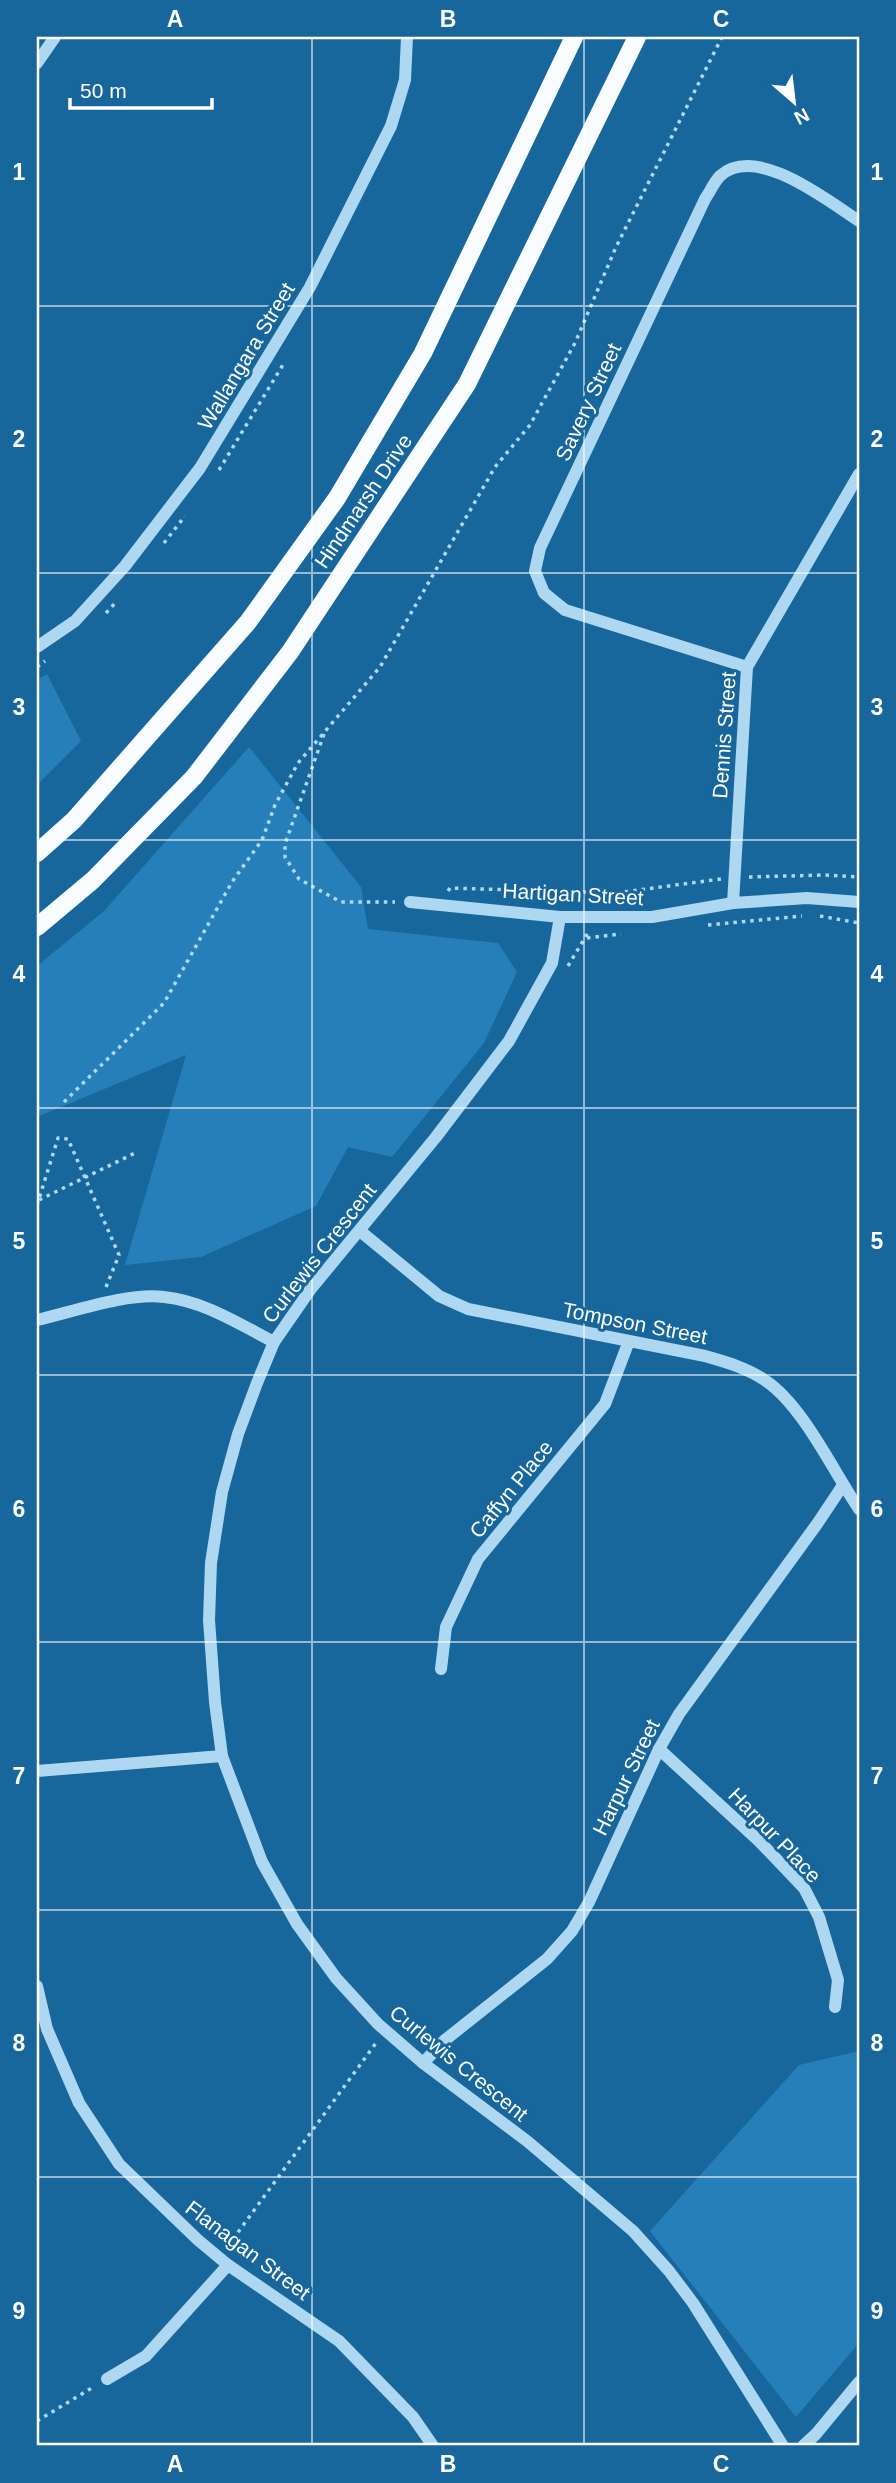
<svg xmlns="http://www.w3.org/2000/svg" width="896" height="2483" viewBox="0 0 896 2483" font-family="Helvetica,sans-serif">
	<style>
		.green { fill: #277fb9 }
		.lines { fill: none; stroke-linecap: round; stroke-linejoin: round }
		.path { stroke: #aed7f2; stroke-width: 3.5; stroke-dasharray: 3.5 5; stroke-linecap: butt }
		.minor { stroke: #aed7f2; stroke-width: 12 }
		.major { stroke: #f9fcff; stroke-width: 18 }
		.grid { fill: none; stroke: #fff; stroke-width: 2; stroke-opacity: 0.55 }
		.labels { text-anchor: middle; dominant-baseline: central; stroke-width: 6; stroke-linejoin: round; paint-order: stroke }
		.street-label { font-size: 21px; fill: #fff; stroke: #17669c }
		.neatline { fill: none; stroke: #fff; stroke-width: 2.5 }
		.grid-label { font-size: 23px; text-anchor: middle; font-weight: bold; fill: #fff }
	</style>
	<rect width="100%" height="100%" fill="#17669c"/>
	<g class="green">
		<polygon points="47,674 81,741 37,785 37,680"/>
		<polygon points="249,747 361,887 368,929 498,943 517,972 484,1043 392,1157 348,1147 316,1206 201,1257 125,1265 186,1055 37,1117 37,966 104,911"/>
		<polygon points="859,2051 859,2343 796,2417 650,2231 799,2065"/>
	</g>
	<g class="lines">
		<g class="path">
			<polyline points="219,470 284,363"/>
			<polyline points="164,543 185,516"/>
			<polyline points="106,613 117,601"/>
			<polyline points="37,667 45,661"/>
			<polyline points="324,734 285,844 285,857 299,879 341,902 395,902"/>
			<polyline points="749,877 825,875 859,877"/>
			<polyline points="448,891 450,888 616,893 721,879"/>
			<polyline points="608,902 616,893"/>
			<polyline points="820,916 859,923"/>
			<polyline points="708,925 802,916"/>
			<polyline points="587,938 621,934"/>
			<polyline points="568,966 589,931"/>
			<polyline points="64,1102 164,1003 232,882 262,840 275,805 298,763 380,667 495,467 530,425 575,343 616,247 722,37"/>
			<polyline points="39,1200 137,1152"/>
			<polyline points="37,1205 58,1138 68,1139 119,1255 106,1287"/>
			<polyline points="228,2246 376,2043"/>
			<polyline points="37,2421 95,2386"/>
		</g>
		<g class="minor">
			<polyline points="37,63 55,37"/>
			<polyline points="37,647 75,621 125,566 200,468 310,287 391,126 405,80 407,37"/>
			<path d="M747 667 565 610 544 593 535 571 540 548 705 199C710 192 714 182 720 176 756 143 828 201 859 221"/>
			<polyline points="410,902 560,917 652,917 733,903 807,898 859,902"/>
			<polyline points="733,903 747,667 859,474"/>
			<polyline points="560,917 552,963 509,1041 436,1137 310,1290 274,1342 257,1383 238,1434 222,1492 211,1563 209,1620 215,1702 222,1756 262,1862 297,1924 336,1978 378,2024 423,2063 527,2141 633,2231 669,2271 693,2303 783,2446"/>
			<path d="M360 1231 439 1296 468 1309 705 1356C726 1362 748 1368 766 1381 803 1406 833 1471 859 1509"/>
			<path d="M37 1320C72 1312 129 1292 164 1297 204 1301 239 1324 274 1342"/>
			<polyline points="441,1669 446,1627 478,1559 605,1404 629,1341"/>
			<polyline points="659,1749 759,1841 804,1888 819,1917 838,1980 835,2007"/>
			<polyline points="37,1771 222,1756"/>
			<polyline points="37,1986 47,2029 79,2103 119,2164 198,2240 228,2265 339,2341 413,2417 433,2446"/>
			<polyline points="423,2063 445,2040 547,1959 572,1931 589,1902 659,1749 679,1714 817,1524 843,1485"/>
			<polyline points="107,2379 146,2356 228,2265"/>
			<polyline points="803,2446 816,2434 859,2382"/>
		</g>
		<g class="major">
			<polyline points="37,853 74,820 248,622 337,498 423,353 574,37"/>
			<polyline points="37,927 93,880 194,777 290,652 467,384 637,37"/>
		</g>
	</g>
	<path class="grid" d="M312 37V2446M584 37V2446M37 306H859M37 573H859M37 840H859M37 1108H859M37 1375H859M37 1642H859M37 1910H859M37 2177H859"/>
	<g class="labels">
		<g class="street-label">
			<text transform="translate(246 356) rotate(-59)">Wallangara Street</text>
			<text transform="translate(588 402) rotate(-65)">Savery Street</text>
			<text transform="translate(363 501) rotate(-56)">Hindmarsh Drive</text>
			<text transform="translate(724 735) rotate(-86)">Dennis Street</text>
			<text transform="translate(573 894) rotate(3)">Hartigan Street</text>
			<text transform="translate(319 1253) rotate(-52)">Curlewis Crescent</text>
			<text transform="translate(635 1323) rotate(11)">Tompson Street</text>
			<text transform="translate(511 1489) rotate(-51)">Caffyn Place</text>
			<text transform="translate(626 1777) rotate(-64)">Harpur Street</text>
			<text transform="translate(775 1835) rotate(46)">Harpur Place</text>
			<text transform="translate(459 2063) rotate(39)">Curlewis Crescent</text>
			<text transform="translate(248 2250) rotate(37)">Flanagan Street</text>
		</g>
	</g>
	<rect width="896" height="2483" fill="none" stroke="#17669c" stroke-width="77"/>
	<g transform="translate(794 102) rotate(152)" stroke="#17669c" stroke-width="5" paint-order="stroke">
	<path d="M0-5L12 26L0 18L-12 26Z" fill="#ffffff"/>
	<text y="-10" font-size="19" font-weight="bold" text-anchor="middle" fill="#ffffff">N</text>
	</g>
	<path d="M70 98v10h142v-10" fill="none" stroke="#ffffff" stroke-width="3.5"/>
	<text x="80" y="98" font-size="21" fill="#ffffff" stroke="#17669c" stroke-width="5" paint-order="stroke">50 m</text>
	<rect x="38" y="38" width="820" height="2406" class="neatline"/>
	<g class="grid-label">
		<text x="175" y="27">A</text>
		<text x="448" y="27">B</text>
		<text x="721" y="27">C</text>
		<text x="19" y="180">1</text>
		<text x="877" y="180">1</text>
		<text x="19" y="447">2</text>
		<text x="877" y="447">2</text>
		<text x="19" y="715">3</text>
		<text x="877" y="715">3</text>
		<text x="19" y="982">4</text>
		<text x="877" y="982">4</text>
		<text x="19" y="1249">5</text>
		<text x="877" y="1249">5</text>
		<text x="19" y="1517">6</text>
		<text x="877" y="1517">6</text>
		<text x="19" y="1784">7</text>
		<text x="877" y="1784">7</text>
		<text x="19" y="2051">8</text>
		<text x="877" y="2051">8</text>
		<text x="19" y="2319">9</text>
		<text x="877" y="2319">9</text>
		<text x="175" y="2472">A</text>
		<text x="448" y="2472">B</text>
		<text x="721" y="2472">C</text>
	</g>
</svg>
